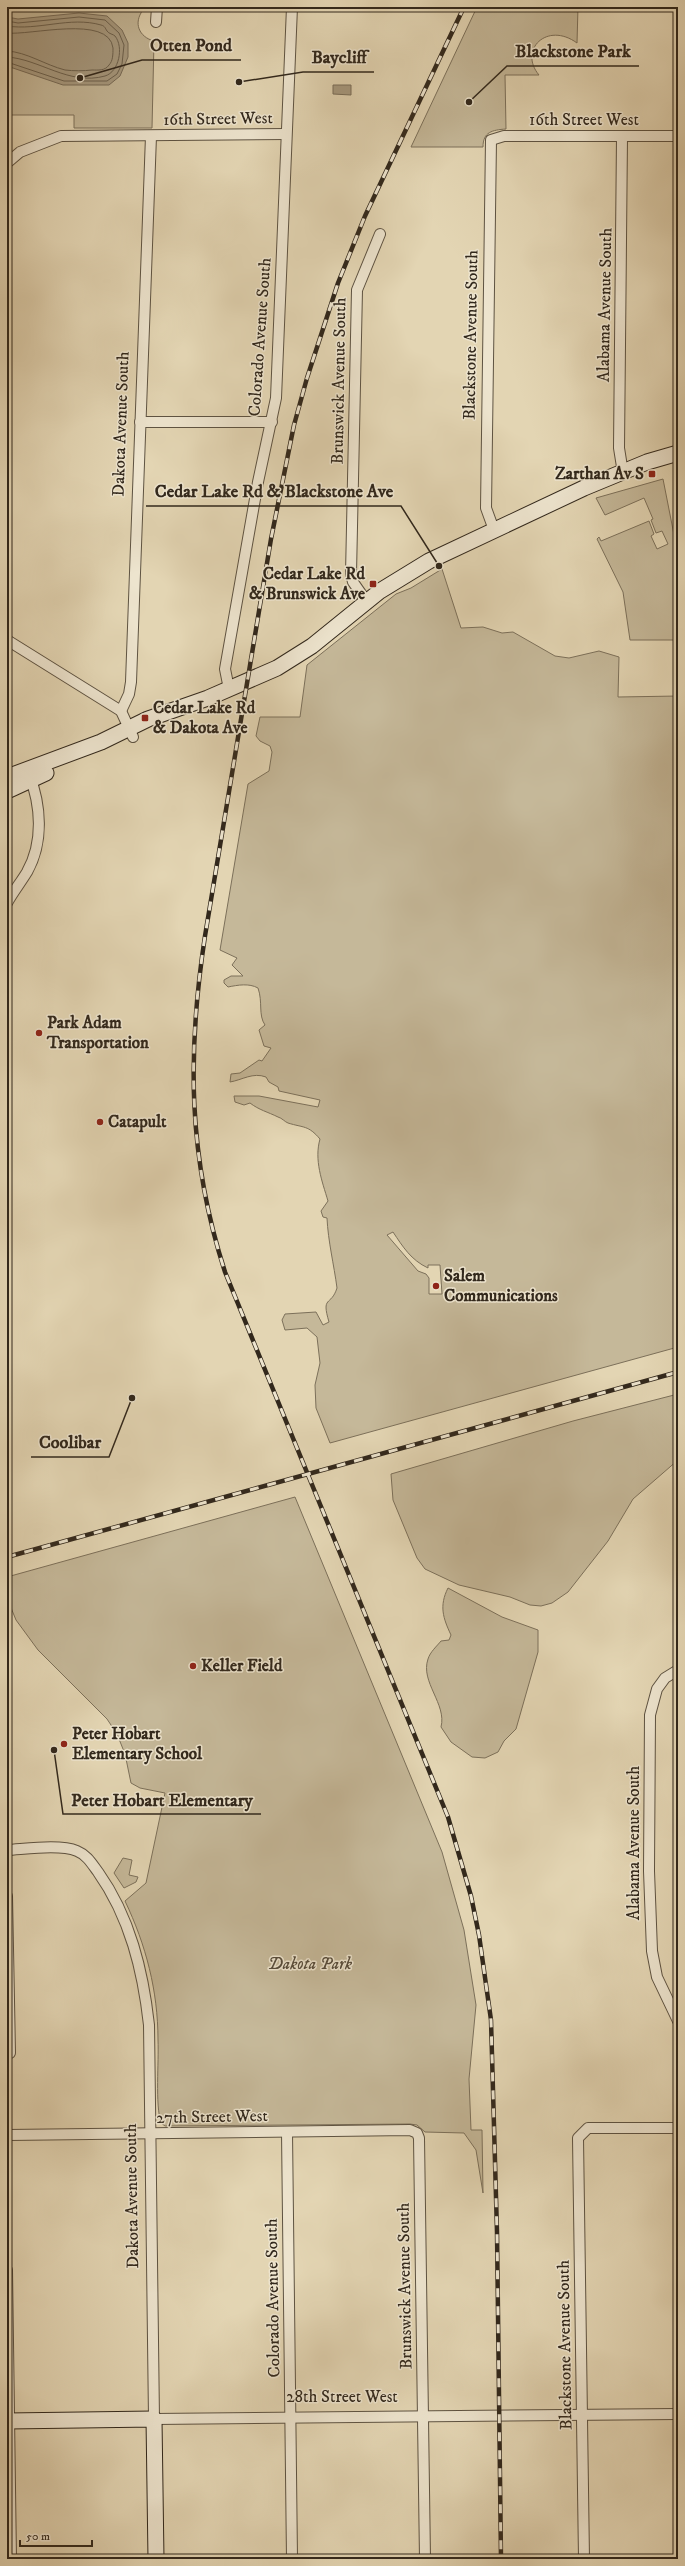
<svg xmlns="http://www.w3.org/2000/svg" width="685" height="2566" viewBox="0 0 685 2566" font-family="'IM FELL DW Pica',serif">
	<style>
		.green { fill: #c5b899; stroke: #7c705a; fill-rule: evenodd }
		.water { fill: #a79a80; stroke: #786c58 }
		.lines { fill: none; stroke-linecap: round; stroke-linejoin: round }
		.shore { stroke: #6c614e; stroke-width: 1 }
		.street-casing { stroke: #5e5342; stroke-width: 12 }
		.secondary-casing { stroke: #32281c; stroke-width: 17 }
		.street { stroke: #ede4ce; stroke-width: 10 }
		.secondary { stroke: #ede4ce; stroke-width: 15 }
		.rail-casing { stroke: #32281c; stroke-width: 4.5 }
		.rail { stroke: #ede4ce; stroke-width: 3; stroke-dasharray: 9; stroke-linecap: butt }
		.poi-dot { fill: #8f2418; stroke: #ede4ce; stroke-width: 1.5 }
		.labels { text-anchor: middle; dominant-baseline: central; stroke-width: 3; stroke-linejoin: round; paint-order: stroke }
		.street-label { font-size: 17px; fill: #32281c; stroke: #ede4ce }
		.poi-label { font-size: 17px; font-weight: bold; fill: #32281c; stroke: #ede4ce; text-anchor: start }
		.park-label { font-size: 17px; font-style: italic; fill: #574c3b; stroke: #ede4ce }
		.leader { fill: none; stroke: #32281c; stroke-width: 1.5 }
		.callout-dot { fill: #32281c; stroke: #ede4ce; stroke-width: 1.5 }
		.callout-label { font-size: 18px; text-anchor: middle; font-weight: bold; fill: #32281c; stroke: #ede4ce; stroke-width: 3; stroke-linejoin: round; paint-order: stroke }
	</style>
	<rect width="100%" height="100%" fill="#e3d5b3"/>
	<filter id="stains"><feTurbulence type="fractalNoise" baseFrequency=".005" numOctaves="4"/><feColorMatrix values="0 0 0 0 .2 0 0 0 0 .09 0 0 0 0 .02 0 0 0 .5 -.17"/></filter>
	<radialGradient id="worn" r=".72"><stop offset=".6" stop-color="#630" stop-opacity="0"/><stop offset="1" stop-color="#630" stop-opacity=".3"/></radialGradient>
	<g class="green">
		<path d="M7 7 143 10C133 23 139 37 154 41L152 128H74V115H7Z"/>
		<path d="M477 7H578L577 43C547 21 518 50 539 75H505L506 129C492 130 483 132 483 147H411Z"/>
		<polygon points="663,479 678,555 678,640 630,640 623,592 597,539 599,537 601,541 649,521 654,534 651,536 657,549 668,544 662,531 656,533 651,520 653,519 644,498 605,515 596,498"/>
		<path d="M442 569 461 628 483 627 502 633 513 632 555 656 569 658 599 651 619 657 618 697 678 696V1347L330 1443 316 1408 315 1385 320 1363 317 1337 307 1328 285 1330 282 1320 285 1314 316 1312 323 1325 329 1322C321 1295 331 1307 337 1288 334 1265 328 1241 327 1218L323 1217 321 1211 328 1201C322 1181 314 1160 320 1139 308 1125 304 1128 288 1123 285 1122 282 1118 278 1117 268 1112 259 1110 250 1103L244 1105 235 1102 234 1096H259L318 1107 320 1100 279 1091 278 1087 269 1082 266 1077C253 1072 242 1080 230 1082L231 1074 240 1073 259 1060 262 1061 271 1048 264 1046 259 1030 265 1025C258 1015 263 1002 258 988 249 983 238 985 228 987L224 983V980L231 976H243L232 965 237 958 220 950 248 784 269 771 272 752 270 746 260 741 256 736 260 717H300L307 665 396 594 411 588ZM393 1232C403 1247 411 1260 428 1268V1265H440L442 1294H429V1278L426 1274 418 1271 387 1235Z"/>
		<polygon points="678,1394 678,1460 633,1499 608,1541 568,1592 552,1603 541,1606 530,1605 510,1597 459,1585 425,1569 417,1558 393,1500 391,1474 573,1421"/>
		<path d="M295 1497 442 1852 464 1930 476 2005 469 2079 471 2130H482L483 2193 476 2150 464 2133 425 2132 417 2125 410 2124 165 2126 161 2123C155 2104 159 2062 158 2040 158 1991 146 1945 125 1901L146 1883 165 1793 140 1788 131 1783 125 1754 117 1734 107 1719 38 1650 16 1620 7 1598V1577Z"/>
		<path d="M448 1588 502 1617 538 1630V1652L516 1729 504 1741 498 1752 485 1758 472 1757 451 1742 441 1727C447 1704 420 1682 428 1659 430 1652 437 1646 441 1641L449 1640 451 1635C443 1618 439 1606 448 1588Z"/>
		<polygon points="123,1858 132,1860 129,1875 138,1877 136,1882 124,1888 114,1873"/>
	</g>
	<g class="water">
		<polygon points="79,13 107,16 122,30 128,43 128,57 120,76 109,85 63,85 7,66 7,17 18,19"/>
		<polygon points="333,85 351,85 351,95 333,94"/>
	</g>
	<g class="lines">
		<g class="shore">
			<polyline points="7,21 18,23 79,17 105,20 119,33 124,45 122,64 117,74 107,81 64,81 7,62"/>
			<path d="M7 26C38 31 70 16 101 25 105 26 105 28 107 31 109 34 113 34 115 36 124 47 119 72 105 76 69 86 40 59 7 57"/>
			<path d="M7 33C29 36 109 14 113 48 113 54 113 61 109 65 105 71 98 70 92 70 84 71 73 71 65 70 45 65 27 52 7 51"/>
		</g>
		<g class="street-casing">
			<g id="street">
				<polyline points="156,22 157,7"/>
				<polyline points="622,137 619,448 623,473"/>
				<polyline points="7,163 20,152 61,136 286,134"/>
				<polyline points="140,422 272,422"/>
				<polyline points="494,530 486,508 491,140 504,136 678,136"/>
				<polyline points="367,602 353,582 351,574 357,290 380,234"/>
				<polyline points="7,640 121,711 133,737"/>
				<polyline points="229,689 225,669 258,482 276,398 292,7"/>
				<polyline points="121,711 129,694 131,682 151,136"/>
				<path d="M7 903C13 892 21 882 27 872 44 842 41 805 29 774"/>
				<polyline points="678,1670 665,1678 657,1689 650,1715 649,1871 652,1951 657,1977 678,2021"/>
				<path d="M7 1850C26 1849 60 1844 77 1851 87 1855 92 1864 98 1872 130 1917 143 1971 149 2025L154 2419 678 2414"/>
				<polyline points="7,1896 10,2053"/>
				<polyline points="287,2132 292,2559"/>
				<polyline points="7,2135 410,2130 417,2133 419,2138 425,2559"/>
				<polyline points="7,2270 11,2559"/>
				<polyline points="584,2559 578,2138 588,2128 678,2128"/>
			</g>
		</g>
		<g class="secondary-casing">
			<g id="secondary">
				<polyline points="7,777 101,742 148,719 208,698 277,668 312,646 380,591 429,561 584,488 647,462 678,453"/>
				<polyline points="7,791 46,773"/>
				<polyline points="7,2421 154,2419 156,2559"/>
			</g>
		</g>
		<use href="#street" class="street"/>
		<use href="#secondary" class="secondary"/>
		<g class="rail-casing">
			<g id="rail">
				<path d="M464 7 365 216 338 283 307 378 294 425 271 539 205 936C187 1054 188 1157 225 1272L448 1817 471 1896 479 1935 491 2020 497 2232 501 2559"/>
				<polyline points="7,1557 678,1372"/>
			</g>
		</g>
		<use href="#rail" class="rail"/>
	</g>
	<g class="poi-dot">
		<rect x="648" y="470" width="8" height="8" rx="2"/>
		<rect x="369" y="580" width="8" height="8" rx="2"/>
		<rect x="141" y="714" width="8" height="8" rx="2"/>
		<circle cx="39" cy="1033" r="4"/>
		<circle cx="100" cy="1122" r="4"/>
		<circle cx="436" cy="1286" r="4"/>
		<circle cx="193" cy="1666" r="4"/>
		<circle cx="64" cy="1744" r="4"/>
	</g>
	<g class="labels">
		<g class="street-label">
			<text transform="translate(218 119) rotate(-1)">16th Street West</text>
			<text x="584" y="120">16th Street West</text>
			<text transform="translate(605 305) rotate(-89)">Alabama Avenue South</text>
			<text transform="translate(471 335) rotate(-89)">Blackstone Avenue South</text>
			<text transform="translate(260 337) rotate(-86)">Colorado Avenue South</text>
			<text transform="translate(339 381) rotate(-89)">Brunswick Avenue South</text>
			<text transform="translate(121 424) rotate(-88)">Dakota Avenue South</text>
			<text transform="translate(634 1843) rotate(-90)">Alabama Avenue South</text>
			<text transform="translate(212 2117) rotate(-1)">27th Street West</text>
			<text transform="translate(132 2196) rotate(-91)">Dakota Avenue South</text>
			<text transform="translate(405 2286) rotate(-91)">Brunswick Avenue South</text>
			<text transform="translate(273 2298) rotate(-91)">Colorado Avenue South</text>
			<text transform="translate(565 2345) rotate(-91)">Blackstone Avenue South</text>
			<text x="342" y="2397">28th Street West</text>
		</g>
		<g class="poi-label">
			<text x="644" y="474" text-anchor="end">Zarthan Av S</text>
			<text x="365" y="574" text-anchor="end">Cedar Lake Rd<tspan x="365" dy="20">&amp; Brunswick Ave</tspan></text>
			<text x="153" y="708">Cedar Lake Rd<tspan x="153" dy="20">&amp; Dakota Ave</tspan></text>
			<text x="47" y="1023">Park Adam<tspan x="47" dy="20">Transportation</tspan></text>
			<text x="108" y="1122">Catapult</text>
			<text x="444" y="1276">Salem<tspan x="444" dy="20">Communications</tspan></text>
			<text x="201" y="1666">Keller Field</text>
			<text x="72" y="1734">Peter Hobart<tspan x="72" dy="20">Elementary School</tspan></text>
		</g>
		<g class="park-label">
			<text x="310" y="1964">Dakota Park</text>
		</g>
	</g>
	<path class="leader" d="M80 78L142 60H241M469 102L507 66H639M239 82L303 72H374M439 566L401 506H146M132 1398L109 1457H31M54 1750L63 1814H261"/>
	<g class="callout-dot">
		<circle cx="80" cy="78" r="4"/>
		<circle cx="469" cy="102" r="4"/>
		<circle cx="239" cy="82" r="4"/>
		<circle cx="439" cy="566" r="4"/>
		<circle cx="132" cy="1398" r="4"/>
		<circle cx="54" cy="1750" r="4"/>
	</g>
	<g class="callout-label">
		<text x="191" y="51">Otten Pond</text>
		<text x="573" y="57">Blackstone Park</text>
		<text x="339" y="63">Baycliff</text>
		<text x="274" y="497">Cedar Lake Rd &amp; Blackstone Ave</text>
		<text x="70" y="1448">Coolibar</text>
		<text x="162" y="1806">Peter Hobart Elementary</text>
	</g>
	<rect width="685" height="2566" fill="none" stroke="#e3d5b3" stroke-width="24"/>
	<rect x="8" y="8" width="669" height="2550" fill="none" stroke="#32281c" stroke-width="2"/>
	<rect x="12" y="12" width="661" height="2542" fill="none" stroke="#32281c"/>
	<path d="M20 2540v6h72v-6" fill="none" stroke="#32281c" stroke-width="2"/>
	<text x="26" y="2540" font-size="12" fill="#32281c" stroke="#ede4ce" stroke-width="3" paint-order="stroke">50 m</text>
	<rect width="100%" height="100%" filter="url(#stains)"/>
	<rect width="100%" height="100%" fill="url(#worn)"/>
</svg>
